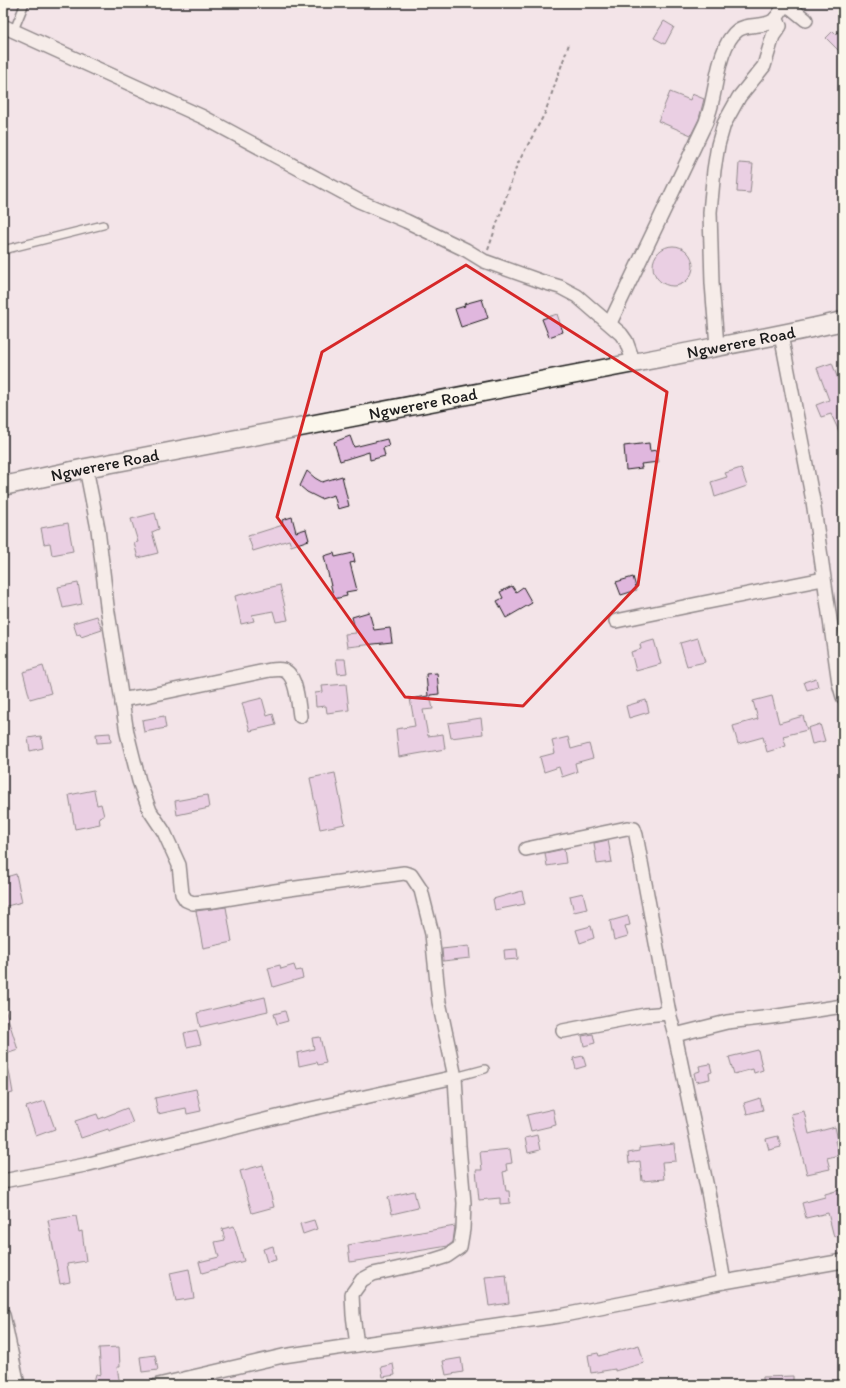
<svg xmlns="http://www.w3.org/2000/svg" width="846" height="1388" viewBox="0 0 846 1388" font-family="Itim,sans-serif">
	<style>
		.building { fill: #e0b7de; stroke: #1c1c1c }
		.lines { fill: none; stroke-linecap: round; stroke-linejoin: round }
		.lane-casing { stroke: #1c1c1c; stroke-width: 10 }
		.street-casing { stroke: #1c1c1c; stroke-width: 16 }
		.secondary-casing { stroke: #1c1c1c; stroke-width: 21 }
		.path { stroke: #1c1c1c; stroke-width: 2; stroke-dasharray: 4 3; stroke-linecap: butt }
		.lane { stroke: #fbf7ec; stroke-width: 7 }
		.street { stroke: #fbf7ec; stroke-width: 13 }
		.secondary { stroke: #fbf7ec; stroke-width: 18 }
		.marked { fill: none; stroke: #d62828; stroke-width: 3; stroke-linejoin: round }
		.labels { text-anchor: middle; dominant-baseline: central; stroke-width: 3; stroke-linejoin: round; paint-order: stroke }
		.street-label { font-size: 17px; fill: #1c1c1c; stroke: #fbf7ec }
	</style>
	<rect width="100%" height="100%" fill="#f3e4e8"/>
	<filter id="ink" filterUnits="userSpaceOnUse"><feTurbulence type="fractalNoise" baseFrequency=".025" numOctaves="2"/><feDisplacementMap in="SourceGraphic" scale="8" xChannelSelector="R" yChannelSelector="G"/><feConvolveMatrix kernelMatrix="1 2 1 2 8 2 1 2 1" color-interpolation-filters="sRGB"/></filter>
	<g filter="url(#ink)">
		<g class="building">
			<polygon points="664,21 674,27 665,44 654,38"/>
			<polygon points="843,27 843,55 826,38 833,31 836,34"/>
			<polygon points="670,92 690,100 692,94 704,99 699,119 691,135 658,121"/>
			<polygon points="739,163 753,164 750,193 737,192"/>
			<circle cx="673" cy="266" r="20"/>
			<polygon points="482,299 488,318 461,327 455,309 465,306 464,304"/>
			<polygon points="557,314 563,332 549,337 542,319"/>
			<polygon points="832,363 839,382 843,381 843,440 831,414 821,417 816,405 829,400 817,368"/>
			<polygon points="350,436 354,447 387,439 389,446 383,448 385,456 370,460 369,452 340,461 334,442"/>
			<polygon points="649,443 650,451 657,450 659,462 641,464 642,468 626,470 624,446"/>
			<polygon points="741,468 747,486 715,497 711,482 727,477 725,473"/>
			<polygon points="307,471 315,478 322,482 342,476 349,506 338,509 334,495 321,499 307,492 300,486"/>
			<polygon points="155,513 159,529 152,532 158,553 138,558 134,543 138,542 131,519"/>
			<polygon points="292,517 296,532 306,529 309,540 291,546 289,540 253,551 248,536 283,525 282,520"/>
			<polygon points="68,523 73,551 52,555 50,543 44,544 41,528"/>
			<polygon points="334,553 335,557 353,553 355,562 350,563 357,590 346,592 347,596 334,599 324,556"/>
			<polygon points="633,577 637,590 621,595 616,582"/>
			<polygon points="78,583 82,604 63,608 58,587"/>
			<polygon points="280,585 288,620 276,622 273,611 252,615 254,621 241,624 235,596"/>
			<polygon points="512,586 516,592 523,587 532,603 506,618 497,601 503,598 500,592"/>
			<polygon points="369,612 374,630 390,628 392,642 347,647 345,634 356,633 352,617"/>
			<polygon points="97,616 102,630 81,637 80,634 77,635 73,623"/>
			<polygon points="698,638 705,662 687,666 680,643"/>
			<polygon points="654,640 661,664 636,671 631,652 641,649 640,644"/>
			<polygon points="336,659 345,659 347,673 338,674"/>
			<polygon points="43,666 51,693 30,699 23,672"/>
			<polygon points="437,673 439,694 430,695 433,709 423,710 428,736 443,734 445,749 399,757 396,729 415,726 410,699 428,696 426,674"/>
			<polygon points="816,678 818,687 807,690 804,682"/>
			<polygon points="346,684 349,710 327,713 326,706 316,707 315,693 323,692 322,686"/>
			<polygon points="772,696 779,723 803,716 807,730 783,736 786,746 767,752 763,737 738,744 733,726 758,719 753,701"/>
			<polygon points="262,698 267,716 273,714 276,725 250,731 242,703"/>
			<polygon points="646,700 649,712 629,718 626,706"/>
			<polygon points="164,716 166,728 144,732 142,720"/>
			<polygon points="481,718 483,734 451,738 448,723"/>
			<polygon points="820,724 825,741 812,744 808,728"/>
			<polygon points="110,733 111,742 97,743 96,734"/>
			<polygon points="41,736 43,748 30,751 28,738"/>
			<polygon points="568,737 571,749 589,744 593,758 575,763 577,772 562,777 559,767 544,772 540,757 555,753 552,741"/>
			<polygon points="335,773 345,824 320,829 310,778"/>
			<polygon points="94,790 97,805 101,804 104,816 99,817 100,824 75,829 69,795"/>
			<polygon points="207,795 209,808 177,815 175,801"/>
			<polygon points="608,840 612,862 597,864 594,843"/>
			<polygon points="564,849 566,863 547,866 545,853"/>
			<polygon points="16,874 22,902 3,907 3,878"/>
			<polygon points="522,891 525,904 495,910 493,899"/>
			<polygon points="583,893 587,909 574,912 570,896"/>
			<polygon points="226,907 232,942 203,948 196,911"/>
			<polygon points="628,916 630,925 625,926 628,936 614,940 610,921"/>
			<polygon points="591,926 594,938 580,943 576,930"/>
			<polygon points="469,946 470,958 443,961 442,949"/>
			<polygon points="517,949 518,959 505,960 504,950"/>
			<polygon points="280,965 281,969 294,965 296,971 301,970 303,978 273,987 268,968"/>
			<polygon points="265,997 268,1011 200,1027 197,1013"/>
			<polygon points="3,1009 5,1009 18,1050 3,1055"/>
			<polygon points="285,1011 288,1021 277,1024 274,1014"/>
			<polygon points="197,1030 201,1044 187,1047 184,1033"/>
			<polygon points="593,1034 595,1043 584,1046 582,1036"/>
			<polygon points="320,1037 326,1063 318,1065 317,1062 299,1066 297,1053 314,1049 312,1038"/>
			<polygon points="758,1050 763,1070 754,1073 753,1069 734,1074 729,1057"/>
			<polygon points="583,1056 586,1066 576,1069 573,1058"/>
			<polygon points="710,1064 712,1072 709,1073 710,1079 696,1082 694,1073 700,1071 699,1066"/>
			<polygon points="8,1065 13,1093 3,1095 3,1066"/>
			<polygon points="196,1089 201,1111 187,1114 186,1108 158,1114 155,1098"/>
			<polygon points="760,1098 763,1110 747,1114 744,1103"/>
			<polygon points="45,1101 55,1129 36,1136 26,1107"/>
			<polygon points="127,1108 133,1123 109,1132 108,1129 81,1138 75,1121 97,1114 99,1119"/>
			<polygon points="553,1109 556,1125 531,1131 527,1115"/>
			<polygon points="804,1111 809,1134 835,1127 838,1140 835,1141 839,1155 827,1158 830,1169 807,1174 791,1114"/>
			<polygon points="537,1135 540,1150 528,1153 525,1138"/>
			<polygon points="778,1136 781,1147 769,1150 766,1139"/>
			<polygon points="674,1144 676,1161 662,1162 664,1179 642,1181 640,1161 629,1163 628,1153 639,1151 639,1148"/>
			<polygon points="510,1149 512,1163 506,1164 507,1171 503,1172 506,1191 509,1191 510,1203 500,1204 500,1198 479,1200 476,1170 482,1170 480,1152"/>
			<polygon points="263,1165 274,1207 252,1213 240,1171"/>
			<polygon points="843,1189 843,1209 840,1210 843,1222 843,1235 834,1237 828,1213 806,1218 802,1203 825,1197 825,1194"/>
			<polygon points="414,1191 418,1208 392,1214 388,1197"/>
			<polygon points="76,1216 79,1232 82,1231 86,1261 67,1264 70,1282 60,1284 48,1220"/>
			<polygon points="314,1220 317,1229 303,1234 300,1224"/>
			<polygon points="234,1226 244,1261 202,1273 199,1262 219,1257 215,1242 225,1240 222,1229"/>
			<polygon points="455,1226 453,1242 448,1246 350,1262 348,1245"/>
			<polygon points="273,1246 276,1260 267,1262 263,1249"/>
			<polygon points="189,1269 194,1298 176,1301 170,1273"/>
			<polygon points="506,1275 509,1303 489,1306 485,1277"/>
			<polygon points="639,1345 644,1363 615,1371 615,1369 591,1373 588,1355 598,1353 599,1356"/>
			<polygon points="119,1347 120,1367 117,1367 120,1385 93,1385 96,1374 101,1375 99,1348"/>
			<polygon points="155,1355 158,1370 142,1372 140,1357"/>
			<polygon points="461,1358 463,1372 446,1375 443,1361"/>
			<polygon points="393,1364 395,1375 383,1377 381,1367"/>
			<polygon points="793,1376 793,1385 763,1385 763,1377"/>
		</g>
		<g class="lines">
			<g class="lane-casing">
				<g id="lane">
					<polyline points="14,30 25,3"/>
					<polyline points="3,250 103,225"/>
					<polyline points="455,1077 485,1069"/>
				</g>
			</g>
			<g class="street-casing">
				<g id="street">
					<polyline points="785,3 806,20"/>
					<polyline points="3,26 203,117 359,201 406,221 466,250 484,261 543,282 560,287 577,296 621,334 626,341 634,363"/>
					<path d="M610 323 706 122C708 115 711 108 712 101 717 81 720 43 738 30 748 23 762 28 773 21 778 17 782 9 786 4"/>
					<polyline points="781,335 813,501 839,683 843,697"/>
					<polyline points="717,346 712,283 710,212 714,170 718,145 724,124 739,97 764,66 773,36 780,26 776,18"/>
					<polyline points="86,468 98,529 107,606 127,733 139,781 150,811 164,832 179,865 182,894 186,900 193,903 213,901 275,891 404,873 411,875 421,890 432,934 439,1002 455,1077 459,1146 464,1203 463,1229 460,1247 447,1256 428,1262 373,1274 362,1280 352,1294 353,1315 357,1345"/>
					<polyline points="616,621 698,604 823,579"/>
					<path d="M122 704 125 699 151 695 270 670C274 670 279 669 283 670 297 674 298 704 300 716"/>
					<polyline points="526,849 627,828 634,829 636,835 669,1013"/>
					<polyline points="563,1031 645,1015 669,1013 675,1035 709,1197 724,1282"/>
					<polyline points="675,1035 727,1022 771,1017 843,1006"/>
					<polyline points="3,1181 85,1165 297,1112 455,1077"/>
					<polyline points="3,1315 18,1385"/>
					<polyline points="158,1385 283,1356 357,1345 559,1316 635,1301 724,1282 843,1261"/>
				</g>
			</g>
			<g class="secondary-casing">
				<g id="secondary">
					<path id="s1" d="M3 486 86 468 634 363C703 349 774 337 843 321"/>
				</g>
			</g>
			<polyline class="path" points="488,250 517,165 545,113 569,44"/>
			<use href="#lane" class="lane"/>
			<use href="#street" class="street"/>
			<use href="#secondary" class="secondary"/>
		</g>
	</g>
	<path d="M0 0H846V1388H0ZM466 265 667 392 638 585 523 706 405 697 277 517 322 352Z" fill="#f3e4e8" fill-opacity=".55" fill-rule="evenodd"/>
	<path class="marked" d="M466 265 667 392 638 585 523 706 405 697 277 517 322 352Z"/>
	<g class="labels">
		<g class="street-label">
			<text stroke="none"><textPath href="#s1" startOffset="752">Ngwerere Road</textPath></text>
			<text stroke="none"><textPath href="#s1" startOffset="428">Ngwerere Road</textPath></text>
			<text stroke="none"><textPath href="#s1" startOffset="104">Ngwerere Road</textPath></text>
		</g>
	</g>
	<rect width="846" height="1388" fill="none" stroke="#fbf7ec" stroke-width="16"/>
	<rect x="8" y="8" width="830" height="1372" fill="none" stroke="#1c1c1c" stroke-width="1.5" filter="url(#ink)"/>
</svg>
